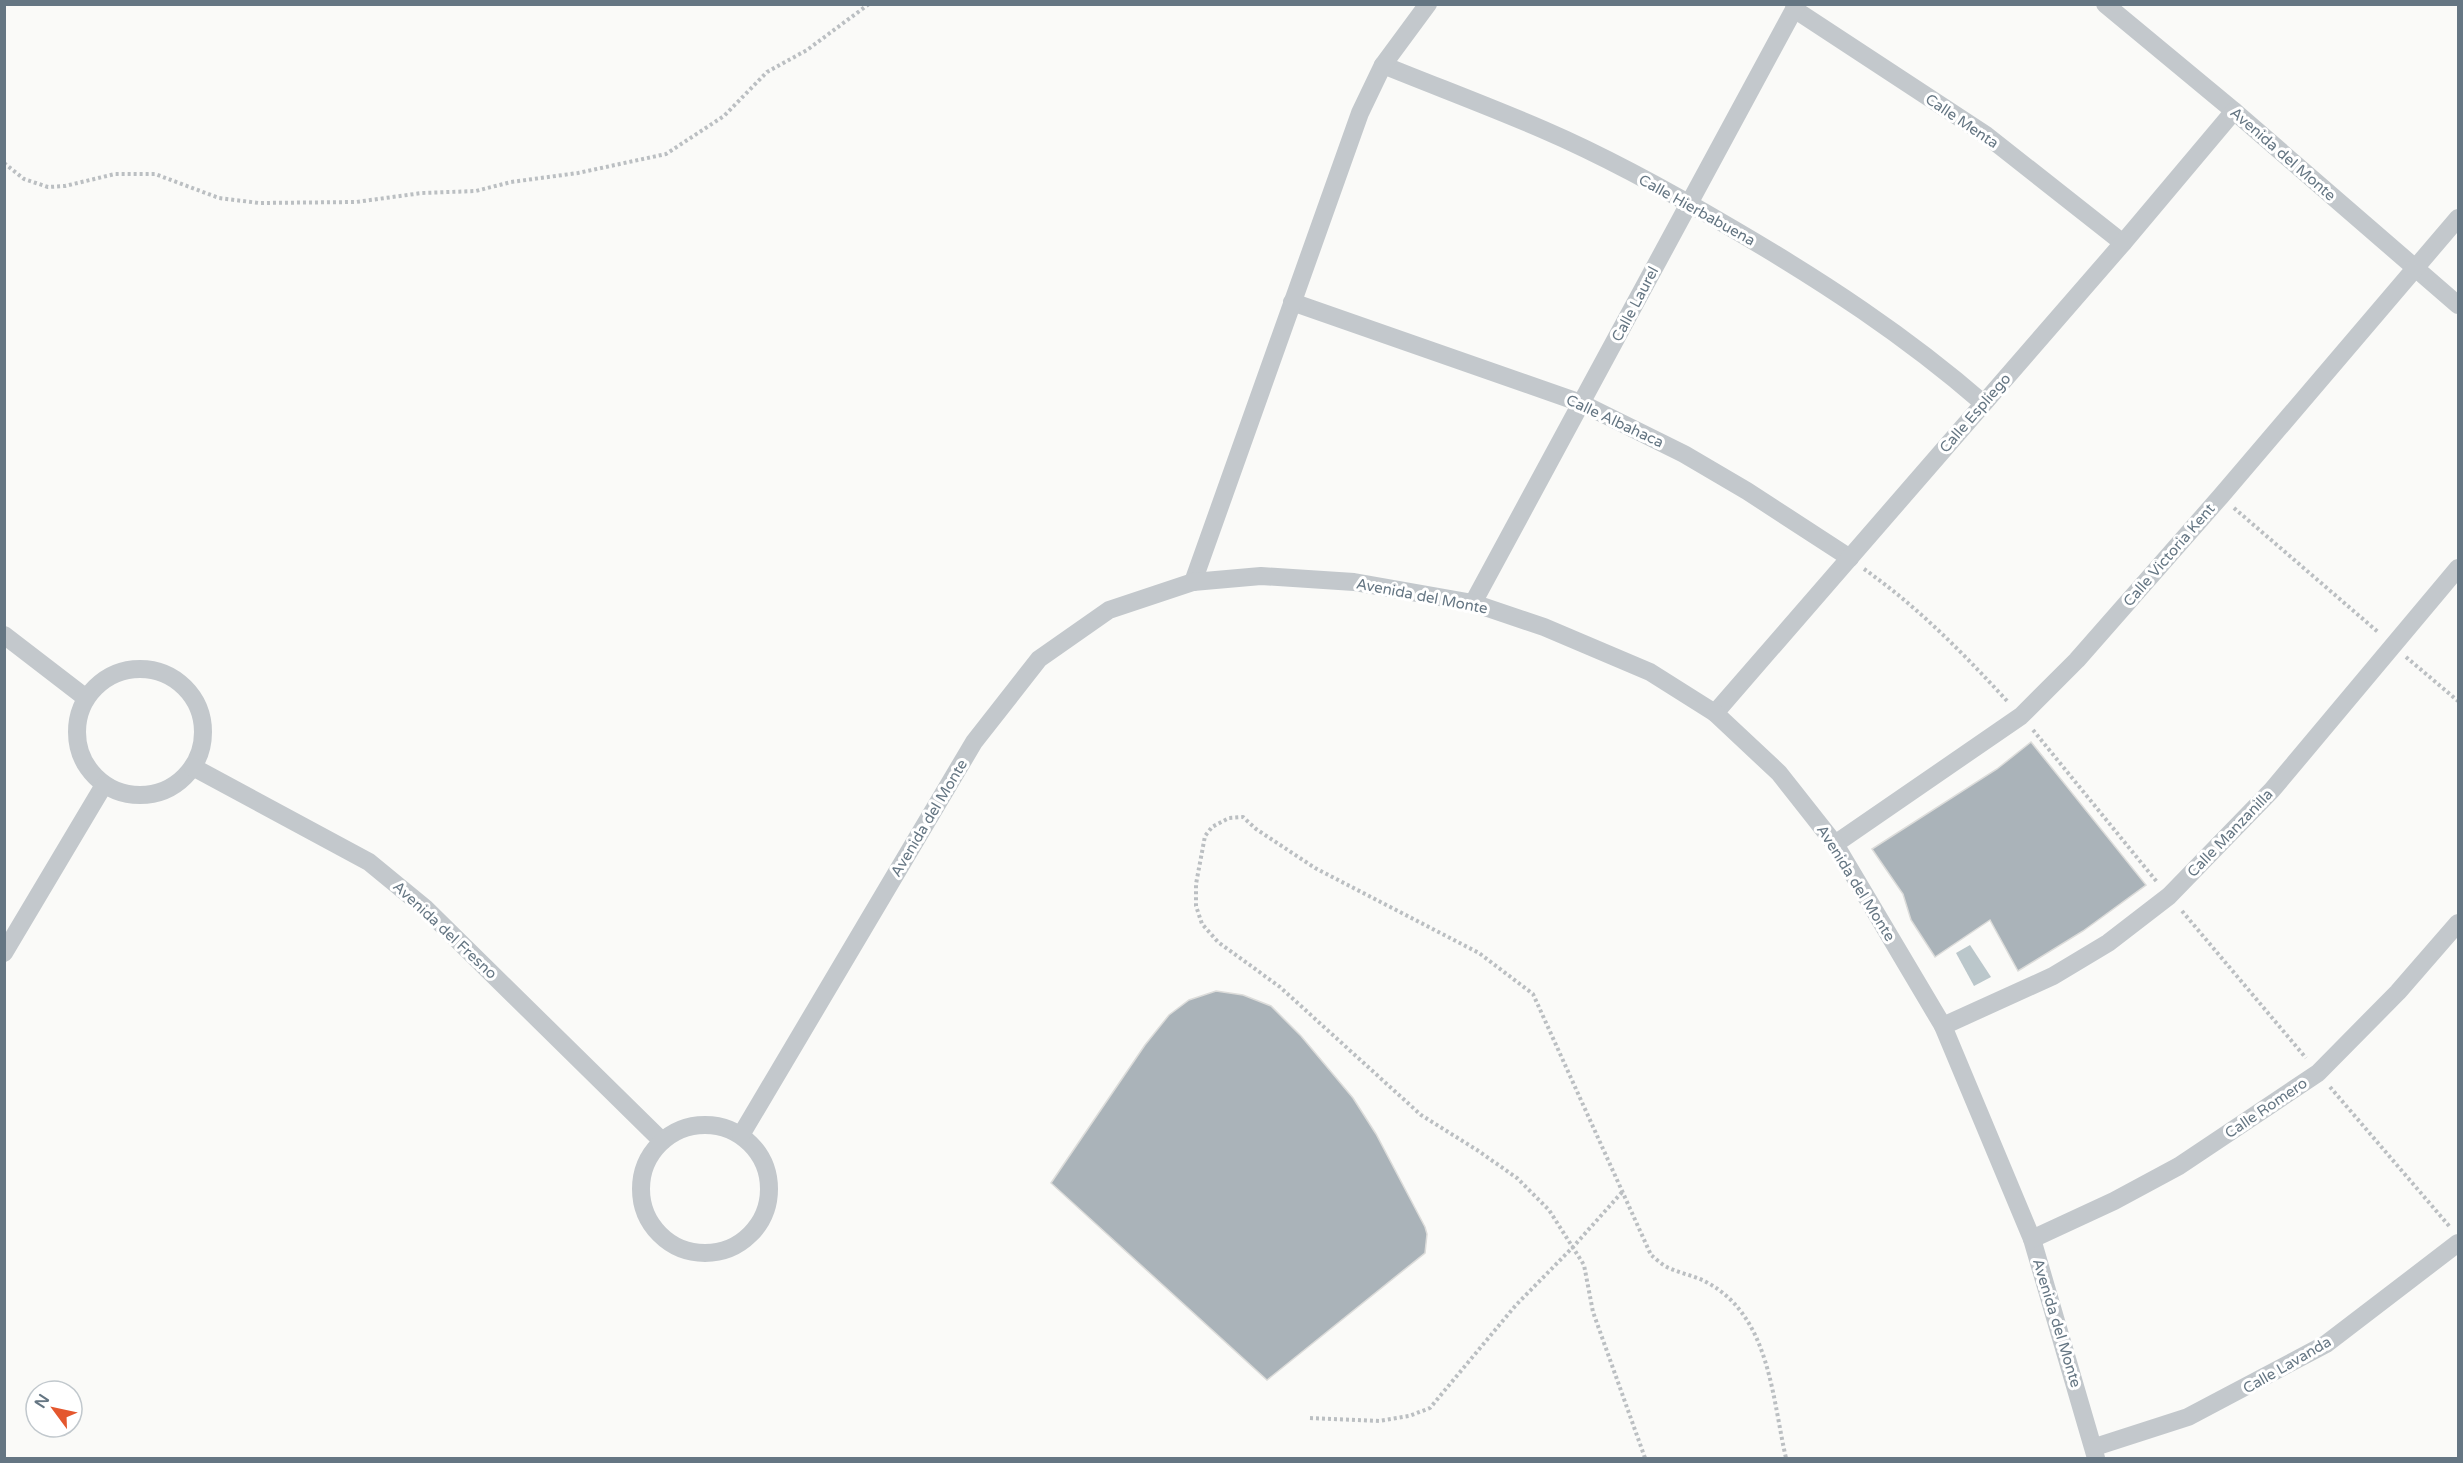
<svg xmlns="http://www.w3.org/2000/svg" width="2463" height="1463" viewBox="0 0 2463 1463" font-family="'Varela Round',sans-serif">
	<style>
		.water { fill: #bbc7cb }
		.building { fill: #aab3b9; stroke: #dcdcda; stroke-width: 1.5 }
		.lines { fill: none; stroke-linecap: round; stroke-linejoin: round }
		.path { stroke: #bbbfc2; stroke-width: 4; stroke-dasharray: 3 3; stroke-linecap: butt }
		.street { stroke: #c3c8cc; stroke-width: 18 }
		.labels { text-anchor: middle; dominant-baseline: central; stroke-width: 6; stroke-linejoin: round; paint-order: stroke }
		.street-label { font-size: 15px; fill: #657683; stroke: #fff }
	</style>
	<rect width="100%" height="100%" fill="#fafaf8"/>
	<polygon class="water" points="1970,945 1991,977 1974,986 1956,953"/>
	<g class="building">
		<polygon points="2031,742 2146,885 2083,931 2018,971 1990,920 1935,957 1911,920 1903,894 1872,849 1997,769"/>
		<polygon points="1216,991 1243,995 1271,1006 1301,1036 1353,1098 1376,1134 1425,1227 1427,1234 1425,1253 1267,1380 1051,1183 1145,1045 1169,1015 1189,1000"/>
	</g>
	<g class="lines">
		<g class="path">
			<polyline points="4,163 24,179 48,187 65,186 115,174 155,174 219,198 259,203 356,202 422,193 476,191 511,182 578,173 666,154 724,116 767,72 807,50 869,4"/>
			<polyline points="2234,508 2378,632"/>
			<path d="M1864 569C1918 607 1963 653 2008 702"/>
			<polyline points="2406,657 2458,701"/>
			<polyline points="2033,730 2157,882"/>
			<polyline points="2182,911 2306,1058"/>
			<polyline points="2330,1087 2450,1227"/>
			<polyline points="1310,1418 1379,1421 1409,1416 1430,1408 1516,1305 1573,1247 1623,1191"/>
			<path d="M1645 1458 1593 1312 1584 1265 1549 1210 1517 1178 1477 1150 1421 1115 1280 987 1218 942 1202 924 1196 906V884L1205 836 1212 827 1229 818 1243 817 1256 829 1315 868 1479 953 1533 994 1651 1255C1656 1259 1662 1265 1669 1268 1682 1274 1696 1276 1708 1283 1770 1317 1772 1398 1786 1458"/>
		</g>
		<g class="street">
			<polyline points="2105,4 2234,111 2458,305"/>
			<polyline points="1794,9 1986,135 2123,243"/>
			<path d="M1383 65C1437 87 1491 107 1544 130 1609 158 1672 193 1733 229 1822 281 1906 336 1983 403"/>
			<polyline points="1292,302 1581,403 1684,454 1747,491 1850,558"/>
			<polyline points="1193,582 1360,113 1383,65 1428,4"/>
			<polyline points="1473,603 1797,4"/>
			<polyline points="4,635 86,698"/>
			<circle cx="140" cy="732" r="63"/>
			<polyline points="1715,713 2123,243 2234,111"/>
			<polyline points="193,767 369,862 425,908 662,1141"/>
			<polyline points="1835,844 2021,716 2077,660 2221,496 2458,218"/>
			<polyline points="4,953 104,785"/>
			<polyline points="1943,1026 2053,976 2108,943 2169,896 2272,790 2458,568"/>
			<circle cx="705" cy="1189" r="64"/>
			<polyline points="741,1135 974,742 1039,659 1109,610 1193,582 1261,576 1354,582 1473,603 1544,627 1650,672 1715,713 1779,773 1835,844 1943,1026 2032,1239 2096,1458"/>
			<polyline points="2032,1239 2114,1201 2179,1166 2318,1073 2398,992 2458,923"/>
			<polyline points="2095,1447 2188,1417 2326,1344 2458,1243"/>
		</g>
	</g>
	<g class="labels">
		<g class="street-label">
			<text transform="translate(1962 121) rotate(34)">Calle Menta</text>
			<text transform="translate(2283 154) rotate(41)">Avenida del Monte</text>
			<text transform="translate(1697 210) rotate(29)">Calle Hierbabuena</text>
			<text transform="translate(1635 304) rotate(-62)">Calle Laurel</text>
			<text transform="translate(1975 413) rotate(-49)">Calle Espliego</text>
			<text transform="translate(1615 421) rotate(25)">Calle Albahaca</text>
			<text transform="translate(2169 555) rotate(-49)">Calle Victoria Kent</text>
			<text transform="translate(1422 596) rotate(11)">Avenida del Monte</text>
			<text transform="translate(929 818) rotate(-59)">Avenida del Monte</text>
			<text transform="translate(2230 833) rotate(-46)">Calle Manzanilla</text>
			<text transform="translate(1856 883) rotate(58)">Avenida del Monte</text>
			<text transform="translate(445 930) rotate(43)">Avenida del Fresno</text>
			<text transform="translate(2266 1108) rotate(-34)">Calle Romero</text>
			<text transform="translate(2057 1323) rotate(73)">Avenida del Monte</text>
			<text transform="translate(2287 1365) rotate(-30)">Calle Lavanda</text>
		</g>
	</g>
	<rect width="2463" height="1463" fill="none" stroke="#657683" stroke-width="12"/>
	<g transform="translate(54 1409) rotate(303)"><circle r="28" fill="#ffffff" stroke="#c1c8cd" stroke-width="1.5"/>
	<path d="M0-4.5L10 22L0 15L-10 22Z" fill="#e4572e"/>
	<text y="-9" font-size="16" font-weight="bold" text-anchor="middle" fill="#657683">N</text>
	</g>
</svg>
